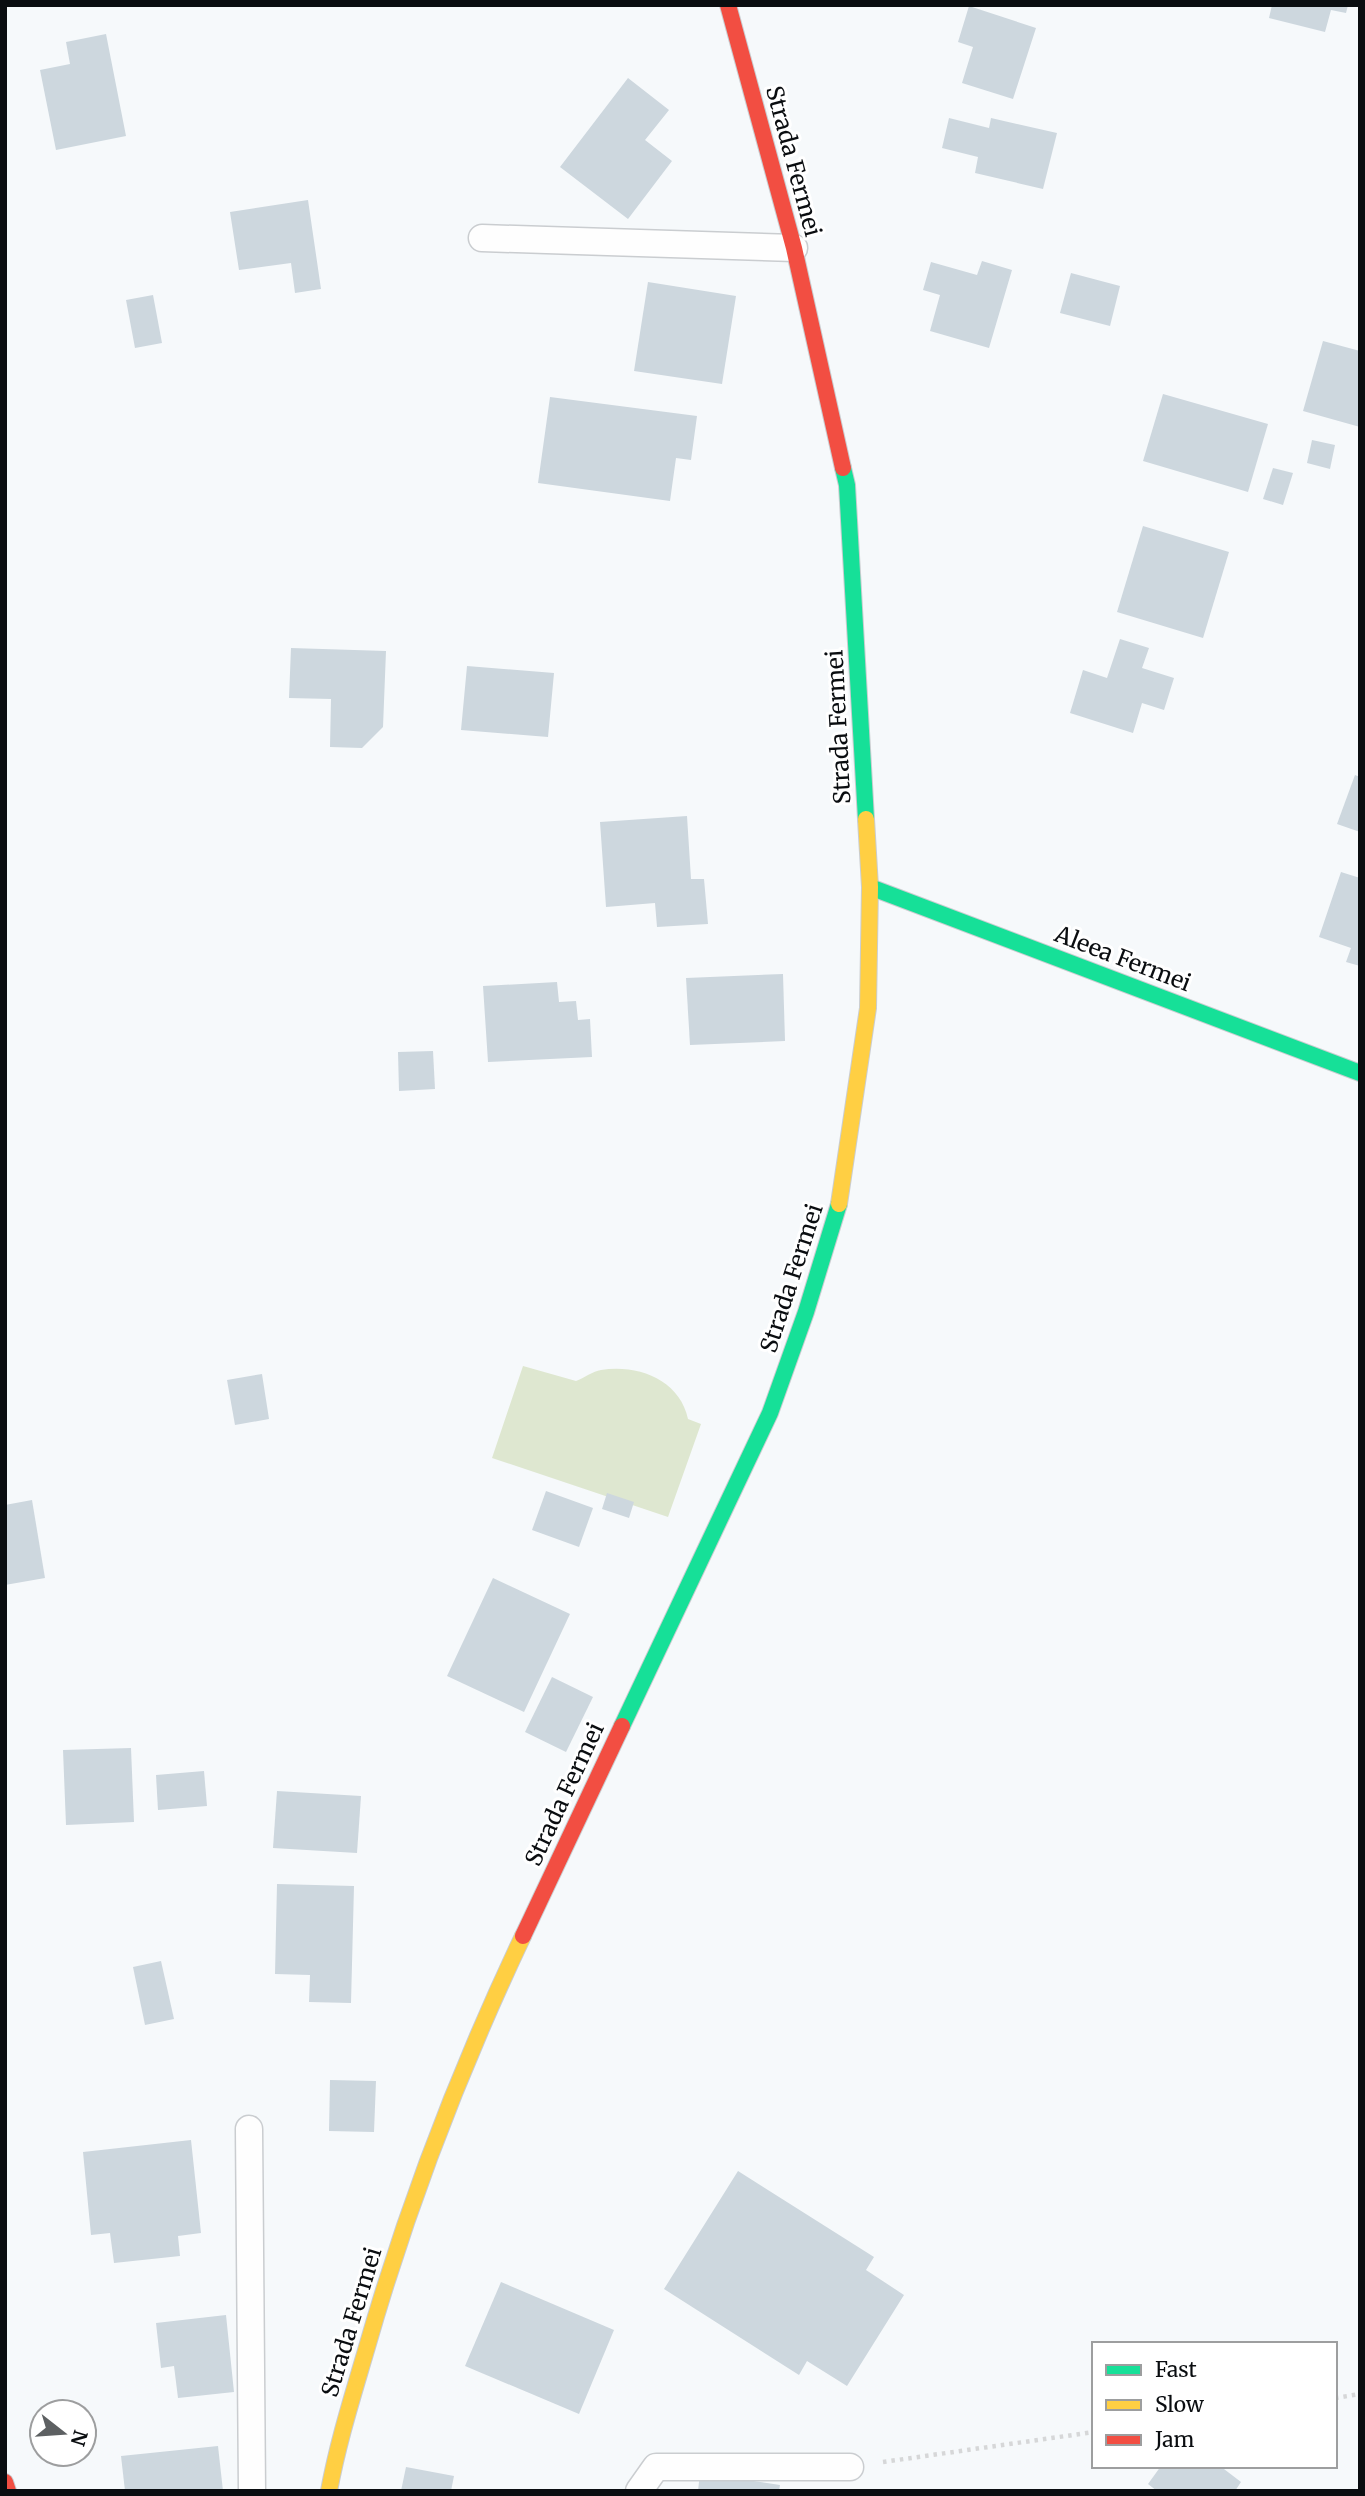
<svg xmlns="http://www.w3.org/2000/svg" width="1365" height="2496" viewBox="0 0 1365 2496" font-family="Merriweather,serif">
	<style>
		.pitch { fill: #dee7d0 }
		.building { fill: #cdd7de }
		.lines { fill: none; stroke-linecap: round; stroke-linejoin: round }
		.lane-casing { stroke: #cacdd0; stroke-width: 29 }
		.fast-casing { stroke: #cacdd0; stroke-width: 18 }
		.slow-casing { stroke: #cacdd0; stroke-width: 18 }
		.jam-casing { stroke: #cacdd0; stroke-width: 18 }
		.path { stroke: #d6d7d8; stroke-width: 4.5; stroke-dasharray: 3.5 5; stroke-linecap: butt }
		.lane { stroke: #fefefe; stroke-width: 26 }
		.fast { stroke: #16e098; stroke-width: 16 }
		.slow { stroke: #ffcf43; stroke-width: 16 }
		.jam { stroke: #f24e42; stroke-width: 16 }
		.labels { text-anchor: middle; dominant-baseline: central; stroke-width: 6; stroke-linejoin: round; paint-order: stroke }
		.street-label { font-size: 23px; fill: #0a0d10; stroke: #fff }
	</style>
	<rect width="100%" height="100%" fill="#f6f9fb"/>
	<path class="pitch" d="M523 1366 576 1381C584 1378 593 1371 601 1370 638 1364 680 1380 688 1419L701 1424 668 1517 492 1458Z"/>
	<g class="building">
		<polygon points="1272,5 1348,5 1346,13 1331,10 1325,32 1269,18"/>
		<polygon points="969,6 1036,28 1013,99 962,83 973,47 958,42"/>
		<polygon points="106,34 126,136 56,150 40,70 70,64 66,42"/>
		<polygon points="628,78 669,110 645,140 672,161 628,219 560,167"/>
		<polygon points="949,118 989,128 991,118 1057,133 1043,189 975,173 978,157 942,148"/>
		<polygon points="308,200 321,289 295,293 291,263 239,270 230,212"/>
		<polygon points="982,261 1012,270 989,348 930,331 940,295 923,290 931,262 977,275"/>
		<polygon points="1071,273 1120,286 1110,326 1060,313"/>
		<polygon points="648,282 736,296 722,384 634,371"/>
		<polygon points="153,295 162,343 135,348 126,300"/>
		<polygon points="1323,341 1360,351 1360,427 1303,411"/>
		<polygon points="1163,394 1268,424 1248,492 1143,461"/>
		<polygon points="550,397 697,416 691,460 676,458 670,501 538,483"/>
		<polygon points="1312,440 1335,445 1330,469 1307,463"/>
		<polygon points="1273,468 1293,473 1283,505 1263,499"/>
		<polygon points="1143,526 1229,552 1203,638 1117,612"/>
		<polygon points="1120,639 1149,648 1142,668 1174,678 1164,710 1142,703 1133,733 1070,713 1083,670 1107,678"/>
		<polygon points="291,648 386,651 383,727 362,748 330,747 331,699 289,698"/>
		<polygon points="467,666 554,673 548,737 461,730"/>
		<polygon points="1355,775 1360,777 1360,832 1337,824"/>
		<polygon points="687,816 691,879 704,879 708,924 657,927 655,903 606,907 600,822"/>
		<polygon points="1341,872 1360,878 1360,966 1346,962 1351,948 1319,937"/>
		<polygon points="783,974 785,1041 690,1045 686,978"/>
		<polygon points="557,982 559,1002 576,1001 578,1020 590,1019 592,1057 488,1062 483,986"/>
		<polygon points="433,1051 435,1089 399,1091 398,1052"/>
		<polygon points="262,1374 269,1419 235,1425 227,1380"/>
		<polygon points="546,1491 593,1508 579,1547 532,1530"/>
		<polygon points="607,1493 634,1502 629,1518 602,1509"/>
		<polygon points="32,1500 45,1578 5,1585 5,1505"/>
		<polygon points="493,1578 570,1614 524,1712 447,1676"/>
		<polygon points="552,1677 593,1697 566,1752 525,1732"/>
		<polygon points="131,1748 134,1822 66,1825 63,1750"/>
		<polygon points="204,1771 207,1806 158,1810 156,1775"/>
		<polygon points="277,1791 361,1796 357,1853 273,1848"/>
		<polygon points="277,1884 354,1886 351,2003 309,2002 310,1975 275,1974"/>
		<polygon points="161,1961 174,2019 145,2025 133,1967"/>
		<polygon points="330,2080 376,2081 374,2132 329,2131"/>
		<polygon points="191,2140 201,2233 178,2236 180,2256 114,2263 110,2233 91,2235 83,2152"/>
		<polygon points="738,2171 874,2257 866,2270 904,2295 847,2386 807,2361 799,2375 664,2289"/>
		<polygon points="501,2282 614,2330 579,2414 465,2366"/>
		<polygon points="226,2315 234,2392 178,2398 174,2366 161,2368 156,2323"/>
		<polygon points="218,2446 223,2491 125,2491 121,2456"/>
		<polygon points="1161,2466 1176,2466 1180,2469 1182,2466 1220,2466 1241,2482 1235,2491 1157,2491 1148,2484"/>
		<polygon points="406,2467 454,2476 451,2491 401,2491"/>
		<polygon points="700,2473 780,2485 779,2491 698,2491"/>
	</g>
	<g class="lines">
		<g class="lane-casing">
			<g id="lane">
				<polyline points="482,238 794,248"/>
				<polyline points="249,2129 252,2491"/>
				<polyline points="639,2491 656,2467 850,2467"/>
			</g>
		</g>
		<g class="fast-casing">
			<g id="fast">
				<polyline points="843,468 847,485 866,819"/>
				<polyline points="870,887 1360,1073"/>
				<polyline points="622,1726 770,1413 806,1312 839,1204"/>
			</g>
		</g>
		<g class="slow-casing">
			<g id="slow">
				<polyline points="839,1204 868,1008 870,887 866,819"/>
				<path d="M329 2491C338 2442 353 2395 367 2347 407 2207 460 2069 523 1936"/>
			</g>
		</g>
		<g class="jam-casing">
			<g id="jam">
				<polyline points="728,5 794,248 843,468"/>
				<polyline points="523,1936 622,1726"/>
				<polyline points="5,2482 8,2491"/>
			</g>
		</g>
		<g class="path">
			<polyline points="1335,2398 1360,2394"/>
			<polyline points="883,2462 1094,2432"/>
		</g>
		<use href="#lane" class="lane"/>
		<use href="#fast" class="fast"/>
		<use href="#slow" class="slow"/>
		<use href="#jam" class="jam"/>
	</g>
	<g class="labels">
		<g class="street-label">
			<text transform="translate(794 161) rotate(75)">Strada Fermei</text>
			<text transform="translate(838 727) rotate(-93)">Strada Fermei</text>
			<text transform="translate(1123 958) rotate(21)">Aleea Fermei</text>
			<text transform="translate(791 1278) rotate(-72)">Strada Fermei</text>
			<text transform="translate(564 1794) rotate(-65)">Strada Fermei</text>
			<text transform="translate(351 2322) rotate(-73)">Strada Fermei</text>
		</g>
	</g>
	<rect width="1365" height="2496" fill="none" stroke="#0a0d10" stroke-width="14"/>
	<rect x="1092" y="2342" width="245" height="126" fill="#ffffff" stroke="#9d9e9f" stroke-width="2"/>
	<rect x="1106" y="2365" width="35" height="10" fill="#16e098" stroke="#9d9e9f" stroke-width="2"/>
	<text x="1155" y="2377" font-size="21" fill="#0a0d10">Fast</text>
	<rect x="1106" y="2400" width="35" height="10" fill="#ffcf43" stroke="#9d9e9f" stroke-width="2"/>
	<text x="1155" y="2412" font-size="21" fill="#0a0d10">Slow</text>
	<rect x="1106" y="2435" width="35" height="10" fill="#f24e42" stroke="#9d9e9f" stroke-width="2"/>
	<text x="1155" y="2447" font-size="21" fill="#0a0d10">Jam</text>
	<g transform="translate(63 2433) rotate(107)"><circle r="33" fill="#ffffff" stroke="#9d9e9f" stroke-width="2"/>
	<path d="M0-5L12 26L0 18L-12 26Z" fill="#5d6062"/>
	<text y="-10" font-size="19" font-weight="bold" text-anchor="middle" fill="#0a0d10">N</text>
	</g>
</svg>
